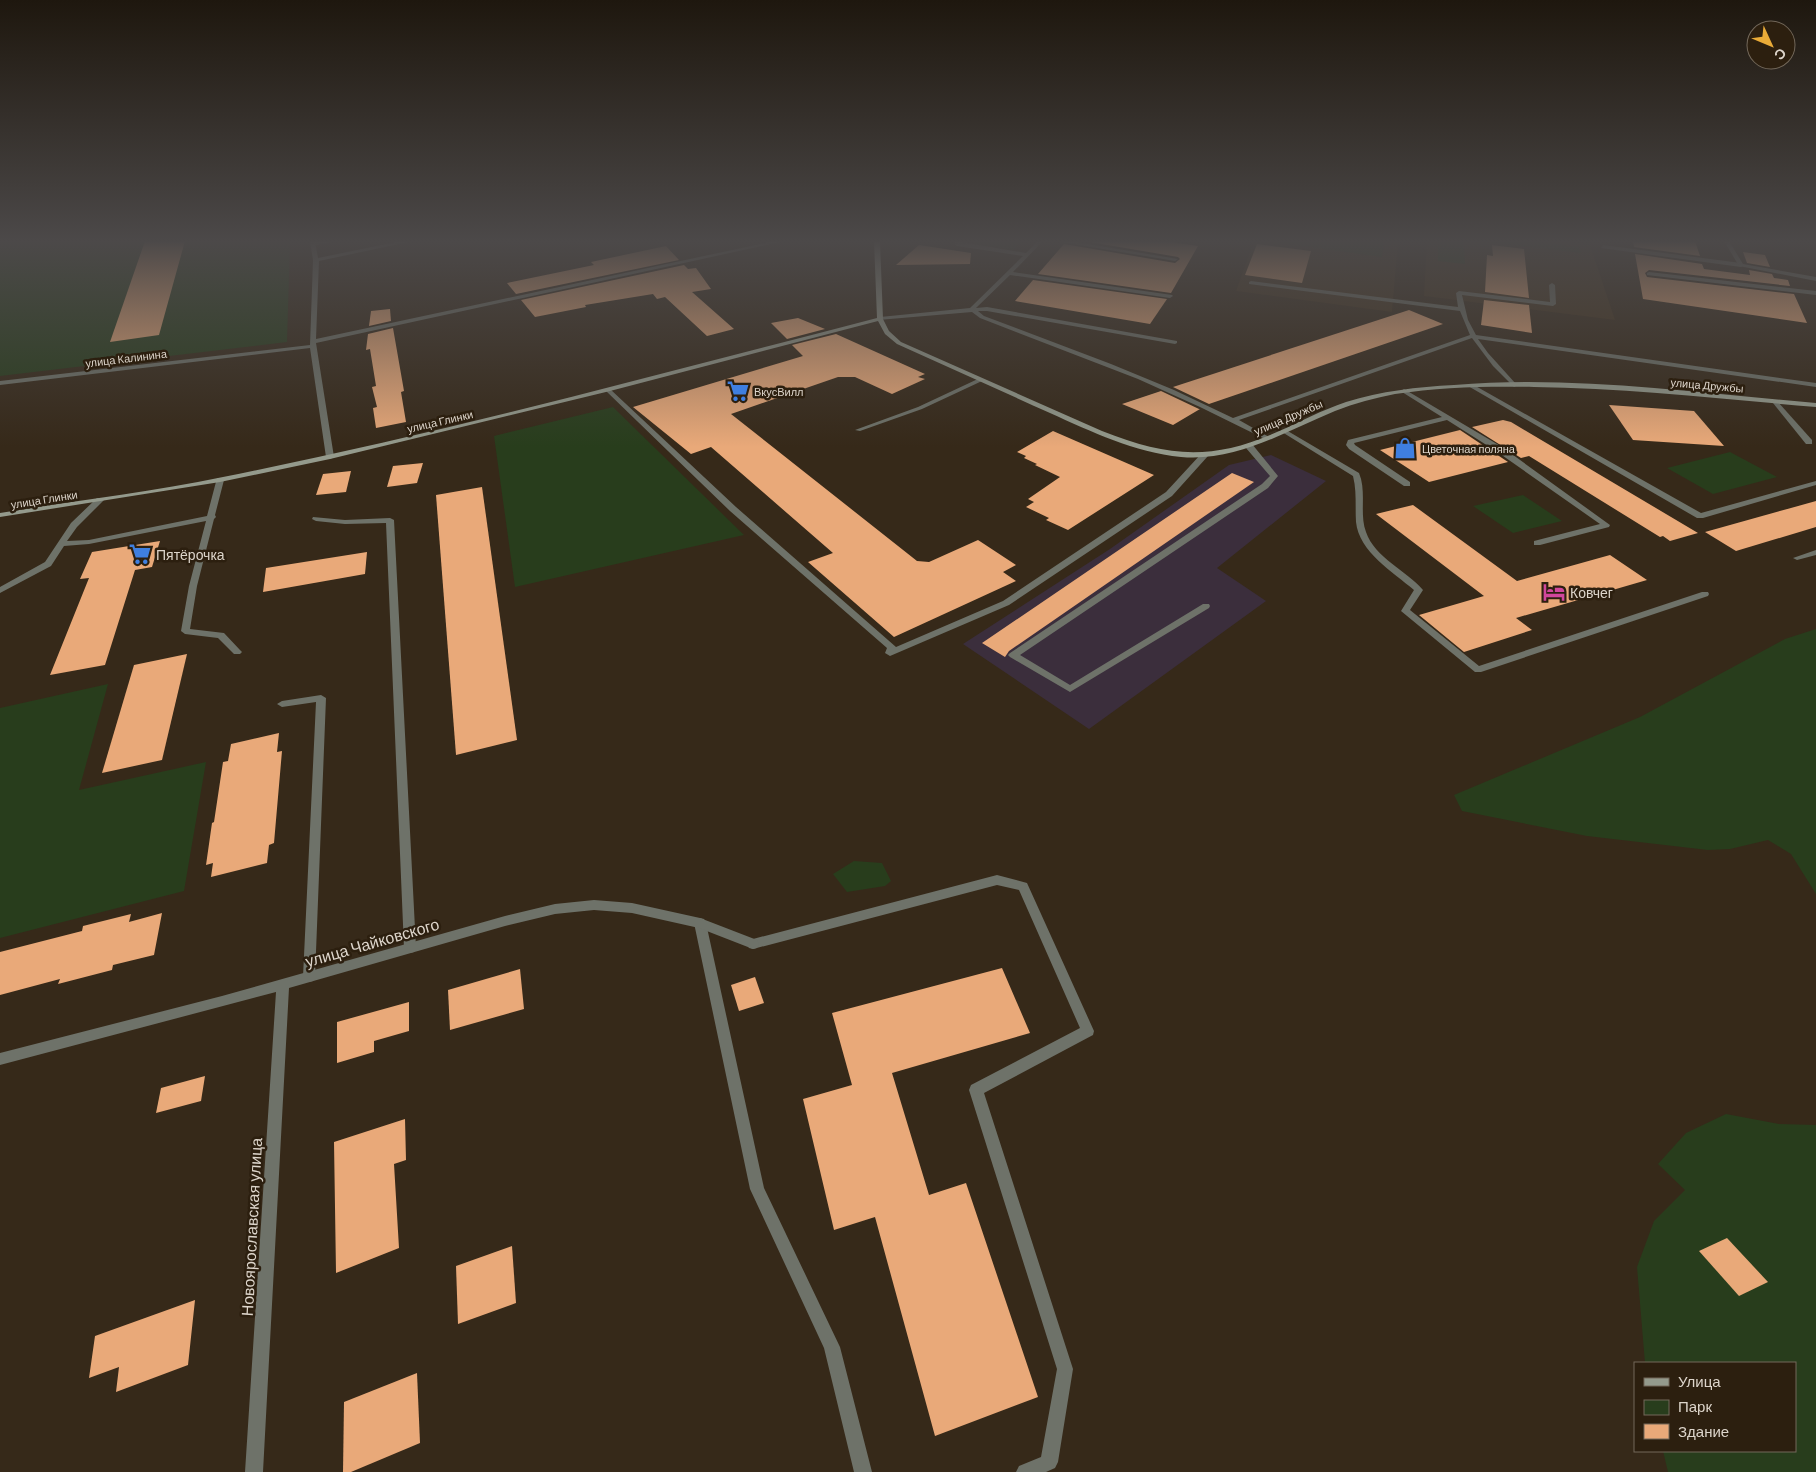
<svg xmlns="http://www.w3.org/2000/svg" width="1816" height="1472" viewBox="0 0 1816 1472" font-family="Barlow,sans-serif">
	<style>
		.built { fill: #43321c }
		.industrial { fill: #3b2e3c }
		.green { fill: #283d1c }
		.building { fill: #e9a979 }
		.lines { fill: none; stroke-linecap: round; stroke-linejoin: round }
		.lane { fill: #6e7269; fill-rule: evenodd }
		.street { fill: #6e7269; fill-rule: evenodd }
		.secondary { fill: #949a8c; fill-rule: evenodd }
		.labels { text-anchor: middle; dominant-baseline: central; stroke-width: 5; stroke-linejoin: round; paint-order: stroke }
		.far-street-label { font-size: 11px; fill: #ddd5cb; stroke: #2c1f0f }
		.far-poi-label { font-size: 11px; fill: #ddd5cb; stroke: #2c1f0f; text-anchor: start }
		.poi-label { font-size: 14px; fill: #ddd5cb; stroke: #2c1f0f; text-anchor: start }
		.near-street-label { font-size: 16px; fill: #ddd5cb; stroke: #2c1f0f }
	</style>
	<rect width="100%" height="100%" fill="#362919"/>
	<g class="built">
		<polygon points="1254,241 1398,241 1392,312 1236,291"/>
		<polygon points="1427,241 1558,241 1590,245 1615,320 1424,296"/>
	</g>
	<polygon class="industrial" points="1271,455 1326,481 1217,568 1266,601 1089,729 963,644 1110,549 1229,465"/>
	<g class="green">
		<polygon points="0,241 290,241 287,342 0,376"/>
		<polygon points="977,241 1022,241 1014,250 974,244"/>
		<polygon points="1266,241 1384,241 1382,257"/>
		<polygon points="1438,241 1464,241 1465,264 1438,261"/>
		<polygon points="1480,241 1530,241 1579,247 1581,253"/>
		<polygon points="613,407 744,535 515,587 494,436"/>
		<polygon points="1730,452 1777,477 1713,494 1667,468"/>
		<polygon points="1523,495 1562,521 1513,533 1473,506"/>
		<polygon points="1816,629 1816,894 1791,854 1768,840 1730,849 1708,850 1587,836 1462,811 1454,795 1640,717 1785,639"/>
		<polygon points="108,684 79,790 206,762 184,891 0,938 0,708"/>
		<polygon points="854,861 882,863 891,881 885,886 847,892 833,874"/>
		<polygon points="1726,1114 1779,1124 1816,1125 1816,1472 1668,1472 1663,1451 1795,1451 1795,1363 1645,1363 1637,1267 1654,1221 1685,1190 1658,1164 1686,1133"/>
	</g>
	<g class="building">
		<polygon points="145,241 185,241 159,335 110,342"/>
		<polygon points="1084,241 1164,241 1198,246 1171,293 1038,274 1064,244 1175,263 1180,259 1178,257"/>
		<polygon points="1633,241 1695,241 1700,256 1634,247"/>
		<polygon points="1257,244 1311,251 1302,283 1245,275"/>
		<polygon points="919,245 971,253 970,264 896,265"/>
		<polygon points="1492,245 1524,249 1529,298 1485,292 1487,255 1493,256"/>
		<polygon points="666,246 679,260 516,294 507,283 594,265 591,262"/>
		<polygon points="1743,252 1765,255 1770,267 1747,263"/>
		<polygon points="1635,254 1702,264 1704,269 1750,275 1749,270 1772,274 1774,278 1788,280 1790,286 1649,270 1645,273 1647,277 1794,294 1807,323 1643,299"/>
		<polygon points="684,265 688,269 696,268 711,289 692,292 734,329 707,336 665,297 657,299 653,294 585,305 586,307 535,317 521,300"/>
		<polygon points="1033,280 1167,299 1150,324 1015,301"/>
		<polygon points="1484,300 1529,305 1532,333 1481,325"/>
		<polygon points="390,309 391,321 369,326 371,311"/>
		<polygon points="1409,310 1443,324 1209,404 1173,387"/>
		<polygon points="798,318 825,329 787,339 771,323"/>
		<polygon points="393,328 404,391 401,392 406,422 376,428 373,408 377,407 372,387 376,386 370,349 366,350 368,334"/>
		<polygon points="836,334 925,374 918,377 925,379 892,394 855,377 838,377 731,414 917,561 929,562 978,540 1016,565 1003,572 1016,581 894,637 808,562 833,553 711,447 691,454 633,407 803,356 792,345"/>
		<polygon points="1161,391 1199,409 1200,409 1173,425 1122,404"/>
		<polygon points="1609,405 1694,411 1724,446 1633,440"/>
		<polygon points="1503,420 1511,422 1698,533 1670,541 1663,536 1660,537 1529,456 1521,458 1472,427"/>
		<polygon points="1460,430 1508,462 1429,482 1380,450"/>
		<polygon points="1053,431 1154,475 1068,530 1046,520 1049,518 1026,507 1034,502 1028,499 1060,477 1035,465 1037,464 1024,458 1026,456 1017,452"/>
		<polygon points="423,463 417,483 387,487 393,466"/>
		<polygon points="351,471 346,492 316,495 323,474"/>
		<polygon points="1232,473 1254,482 1009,651 1005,657 982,643"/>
		<polygon points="482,487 517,740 456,755 436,495"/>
		<polygon points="1816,501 1816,527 1736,551 1705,532"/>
		<polygon points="1413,505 1517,581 1610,555 1647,580 1516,618 1532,630 1464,652 1419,615 1484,596 1376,514"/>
		<polygon points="160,541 152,567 135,570 105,665 50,675 89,578 80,579 92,552"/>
		<polygon points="367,552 365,574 263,592 266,568"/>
		<polygon points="187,654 162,760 102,773 134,665"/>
		<polygon points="279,733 277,752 282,751 274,843 269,845 267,863 211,877 213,863 206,865 212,823 214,822 223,762 228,761 231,744"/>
		<polygon points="162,913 154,955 113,965 112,970 58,984 60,979 0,995 0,952 82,931 83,926 131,914 129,922"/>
		<polygon points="1002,968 1030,1033 892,1073 929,1195 966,1183 1038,1397 935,1436 875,1217 834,1230 803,1099 852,1085 832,1013"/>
		<polygon points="520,969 524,1009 450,1030 448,990"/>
		<polygon points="755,977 764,1003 739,1011 731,985"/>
		<polygon points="409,1002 409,1031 374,1041 374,1052 337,1063 337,1022"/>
		<polygon points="205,1076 201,1101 156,1113 161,1088"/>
		<polygon points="405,1119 406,1160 394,1164 399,1248 336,1273 334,1142"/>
		<polygon points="1727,1238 1768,1282 1739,1296 1699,1251"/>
		<polygon points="512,1246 516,1303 458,1324 456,1266"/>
		<polygon points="195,1300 188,1365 116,1392 119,1367 89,1378 95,1336"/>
		<polygon points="417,1373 420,1443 351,1472 343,1472 344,1402"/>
	</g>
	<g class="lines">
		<g class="lane">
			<polygon points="320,241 336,241 312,246 309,244"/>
			<polygon points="956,241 1026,253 1038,241 1043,241 1013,272 1172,295 1173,296 1170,298 1010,275 976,308 987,307 1177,341 1177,343 1175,344 987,311 978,311 984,316 1111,364 1174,390 1233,418 1470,335 1460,311 1249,284 1249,282 1251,281 1458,307 1456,293 1459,291 1550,302 1549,285 1552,283 1555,285 1556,304 1553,306 1462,295 1468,320 1476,335 1816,383 1816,387 1478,339 1488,353 1516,384 1516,386 1514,387 1493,366 1472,338 1239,420 1269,437 1271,438 1267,440 1200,407 1138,379 980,318 972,312 878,320 877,319 880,317 970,308 1023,256 957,246 954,244"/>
			<polygon points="1055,241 1070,241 1178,259 1175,261"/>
			<polygon points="1603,245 1741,263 1744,265 1741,267 1601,248"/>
			<polygon points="1649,272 1816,291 1816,295 1647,275 1647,273"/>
			<polygon points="980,378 983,380 982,381 922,409 860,431 855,430 918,407"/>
			<polygon points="1468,384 1472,384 1701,513 1816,481 1816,485 1703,518 1697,518 1468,386"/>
			<polygon points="606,389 610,389 736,507 896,647 1003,601 1166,492 1201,454 1208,456 1172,496 1009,605 890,656 885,653 887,648 730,511 606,391"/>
			<polygon points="1404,389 1502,447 1610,525 1609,527 1540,545 1534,545 1534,541 1600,524 1496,451 1447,420 1354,443 1355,445 1410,482 1410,486 1404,486 1349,449 1346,445 1348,440 1442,417 1402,392 1401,391"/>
			<polygon points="1773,401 1777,401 1812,440 1812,444 1806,444 1773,403"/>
			<path d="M1282 430H1286L1359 473C1367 492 1359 513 1366 532 1375 558 1406 570 1423 590L1410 610 1479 666 1702 592H1708L1709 594 1708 596 1481 672H1475L1401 611 1414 590C1393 572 1359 552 1356 522 1355 506 1357 492 1353 476L1282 432Z"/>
			<polygon points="1246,444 1252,444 1278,476 1268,488 1020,655 1070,685 1203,604 1209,604 1210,606 1209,608 1070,692 1010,657 1008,655 1010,653 1262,484 1270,476 1246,448"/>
			<polygon points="217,478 220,478 224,480 215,515 216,517 214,519 197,586 190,629 224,633 240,650 242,652 240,654 234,654 218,638 185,634 181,631 189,586 206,521 89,544 64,546 51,566 0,593 0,587 45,562 71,523 97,498 103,498 104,500 77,527 67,541 89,540 207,516"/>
			<polygon points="313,517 345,520 390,518 394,520 416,948 414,952 410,953 406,952 404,948 386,523 345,524 316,521 312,519"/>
			<polygon points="1816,550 1816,555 1797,560 1793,558"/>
			<polygon points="321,695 326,698 315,977 313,981 309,982 305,981 303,977 316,702 282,707 277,704 282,701"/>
			<polygon points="997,875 1027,883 1094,1031 1093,1035 984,1093 1073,1369 1058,1462 1055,1468 1046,1472 1016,1472 1019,1466 1041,1457 1057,1369 969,1090 971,1085 1080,1028 1019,890 997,885 753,949 749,948 747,944 749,940 753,939"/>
			<polygon points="700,918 704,919 706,923 764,1188 840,1347 872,1472 854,1472 824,1348 750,1189 694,923 696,919"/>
		</g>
		<g class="street">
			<polygon points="310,241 315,241 318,258 401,241 413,241 319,261 316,339 774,241 785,241 316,343 334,457 330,459 326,457 310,348 0,385 0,381 310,345 313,260"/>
			<polygon points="1724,241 1729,241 1743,264 1816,277 1816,281 1739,266"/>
			<polygon points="594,900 632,903 700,918 757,940 759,944 757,948 753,949 699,928 632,913 594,910 555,914 505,926 289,988 263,1472 245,1472 276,992 0,1065 0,1053 222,996 505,916 555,904"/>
		</g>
		<path class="secondary" d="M874 241H880L883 319 889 331 901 342 1102 431C1168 457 1211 461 1277 432 1300 422 1322 410 1346 402 1381 391 1417 387 1454 385 1573 375 1697 393 1816 403V407C1722 399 1628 388 1534 387 1488 386 1441 387 1395 394 1375 398 1355 403 1335 411 1286 431 1237 462 1181 457 1134 452 1092 432 1050 413 999 390 948 367 897 344L885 334 878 321 610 391 330 459 220 482 0 517V513C74 501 150 492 223 477 443 433 660 374 877 318Z"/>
	</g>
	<linearGradient id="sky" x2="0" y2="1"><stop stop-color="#1e170e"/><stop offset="0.54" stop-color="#4c4949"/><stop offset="1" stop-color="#4c4949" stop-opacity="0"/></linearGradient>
	<rect width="1816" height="447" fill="url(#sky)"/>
	<defs>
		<g id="supermarket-bare" transform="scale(1.725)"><path d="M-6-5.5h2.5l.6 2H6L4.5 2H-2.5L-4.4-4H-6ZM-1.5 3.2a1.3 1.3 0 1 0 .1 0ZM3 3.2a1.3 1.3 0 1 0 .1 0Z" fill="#3f7fe0" stroke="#2c1f0f" stroke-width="2.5" paint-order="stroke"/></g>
		<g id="shop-bare" transform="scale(1.725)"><path d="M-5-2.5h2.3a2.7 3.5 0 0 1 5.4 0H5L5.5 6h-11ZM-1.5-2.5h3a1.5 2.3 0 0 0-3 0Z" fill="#3f7fe0" stroke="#2c1f0f" stroke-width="2.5" paint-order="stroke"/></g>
		<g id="hotel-bare" transform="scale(1.725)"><path d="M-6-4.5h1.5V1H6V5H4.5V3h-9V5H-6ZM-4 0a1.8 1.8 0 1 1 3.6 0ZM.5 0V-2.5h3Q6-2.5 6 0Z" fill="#d1479c" stroke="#2c1f0f" stroke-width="2.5" paint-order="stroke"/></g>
	</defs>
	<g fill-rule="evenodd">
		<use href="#supermarket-bare" x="738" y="391"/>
		<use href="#shop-bare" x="1405" y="448"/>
		<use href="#supermarket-bare" x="140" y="554"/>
		<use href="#hotel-bare" x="1554" y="592"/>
	</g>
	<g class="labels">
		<g class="far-street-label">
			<text transform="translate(126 358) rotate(-7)">улица Калинина</text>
			<text transform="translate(1707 385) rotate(5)">улица Дружбы</text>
			<text transform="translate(1288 417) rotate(-23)">улица Дружбы</text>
			<text transform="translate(440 421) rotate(-13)">улица Глинки</text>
			<text transform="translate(44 499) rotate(-9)">улица Глинки</text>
		</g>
		<g class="far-poi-label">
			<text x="754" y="391">ВкусВилл</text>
			<text x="1422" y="448">Цветочная поляна</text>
		</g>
		<g class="poi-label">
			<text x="156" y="554">Пятёрочка</text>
			<text x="1570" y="592">Ковчег</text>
		</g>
		<g class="near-street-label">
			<text transform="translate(372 942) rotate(-16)">улица Чайковского</text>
			<text transform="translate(251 1227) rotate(-87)">Новоярославская улица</text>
		</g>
	</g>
	<rect x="1634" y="1362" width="162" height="90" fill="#2c1f0f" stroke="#73685a"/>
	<rect x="1644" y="1378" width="25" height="8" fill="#949a8c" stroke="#73685a"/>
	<text x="1678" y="1387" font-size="15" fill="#ddd5cb">Улица</text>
	<rect x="1644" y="1400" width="25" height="15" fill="#283d1c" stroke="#73685a"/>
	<text x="1678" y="1412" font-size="15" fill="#ddd5cb">Парк</text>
	<rect x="1644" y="1424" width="25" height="15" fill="#e9a979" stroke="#73685a"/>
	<text x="1678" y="1437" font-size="15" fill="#ddd5cb">Здание</text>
	<g transform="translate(1771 45) rotate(134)"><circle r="24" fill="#2c1f0f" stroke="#73685a"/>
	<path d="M0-4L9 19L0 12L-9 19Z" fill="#e9ab38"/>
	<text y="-8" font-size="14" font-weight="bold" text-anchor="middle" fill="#ddd5cb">С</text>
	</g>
</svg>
